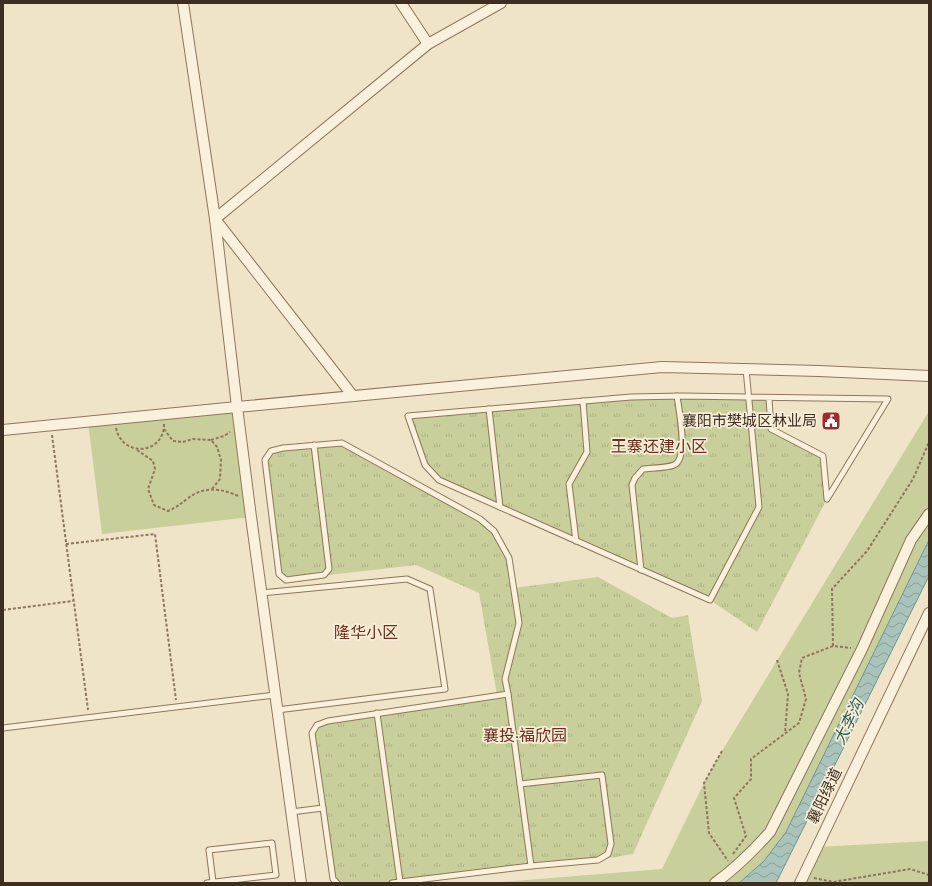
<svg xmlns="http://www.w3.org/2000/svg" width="932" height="886" viewBox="0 0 932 886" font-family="Spectral,'Noto Sans SC',serif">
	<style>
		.grass { fill: url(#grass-tufts) }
		.park { fill: #c9cf9b }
		.water { fill: url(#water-waves); stroke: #6f938a }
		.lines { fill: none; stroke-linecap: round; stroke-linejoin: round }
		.service-casing { stroke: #8d765c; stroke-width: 7 }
		.minor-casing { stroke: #8d765c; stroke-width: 12 }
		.path { stroke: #8d765c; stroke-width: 2; stroke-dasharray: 3 2; stroke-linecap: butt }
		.service { stroke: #faf1dc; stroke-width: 5 }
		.minor { stroke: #faf1dc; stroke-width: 10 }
		.labels { text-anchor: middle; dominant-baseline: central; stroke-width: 3.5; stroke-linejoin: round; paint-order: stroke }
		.poi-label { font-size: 15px; fill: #3d2e20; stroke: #f7eed8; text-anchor: end }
		.street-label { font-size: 15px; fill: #3d2e20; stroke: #f7eed8 }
		.neighbourhood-label { font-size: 16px; fill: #6b2e1e; stroke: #f7eed8 }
		.water-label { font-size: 16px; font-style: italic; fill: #2f5d5a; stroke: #f7eed8 }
	</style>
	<defs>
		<pattern id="grass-tufts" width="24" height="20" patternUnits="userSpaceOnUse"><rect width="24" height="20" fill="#c9cf9b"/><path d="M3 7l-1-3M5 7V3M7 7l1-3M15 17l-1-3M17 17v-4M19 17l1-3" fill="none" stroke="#aeb285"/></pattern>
		<pattern id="water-waves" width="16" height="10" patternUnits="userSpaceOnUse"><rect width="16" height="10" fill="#a9c4bc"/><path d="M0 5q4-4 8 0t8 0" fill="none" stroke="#8ba098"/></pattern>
	</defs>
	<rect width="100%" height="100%" fill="#f0e4c8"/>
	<g class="grass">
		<polygon points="631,397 769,398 771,429 823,456 827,499 757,632 710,600 439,480 425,465 408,416"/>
		<polygon points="342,443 480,519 494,531 509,558 514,588 598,577 672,618 688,615 702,701 633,854 598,860 392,883 337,883 333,879 312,733 317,725 497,695 479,593 416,565 286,580 279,574 265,460 271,451"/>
	</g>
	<g class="park">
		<polygon points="237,407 251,517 102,534 88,422"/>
		<polygon points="929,411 929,540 786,832 764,861 739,883 488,883 662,869 704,783 722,751"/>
		<polygon points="929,841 929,883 801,883 816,847"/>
	</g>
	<polygon class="water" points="929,540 929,576 776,883 739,883 764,861 786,832"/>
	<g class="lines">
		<g class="service-casing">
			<g id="service">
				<polyline points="746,369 759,507 710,600 439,480 425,465 408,416 631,397 682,396 888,399 827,499 823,456 771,429 769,398"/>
				<polyline points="489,409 500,507"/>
				<polyline points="576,541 569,484 587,452 583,401"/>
				<path d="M641 570 632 485 635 478 643 469C651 468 668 468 674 465 689 458 679 411 677 396"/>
				<polyline points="261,593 407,579 430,589 445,689 277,710"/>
				<polyline points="377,713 400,882"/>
				<polyline points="3,728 275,695"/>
				<polyline points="520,784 602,775 611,844 608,854 598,860 531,866"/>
				<polyline points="323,808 333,879 337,883"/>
				<polyline points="291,812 323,808 312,733 317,725 328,721 508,694 505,679 519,623 509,558 494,531 480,519 342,443 283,448 271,451 265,460 279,574 286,580 324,575 329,569 314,445"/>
				<polyline points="213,882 209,850 272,843 276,875 232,880"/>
				<polyline points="207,883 232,880 232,882"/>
				<polyline points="392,883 531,866 508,694"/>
			</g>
		</g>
		<g class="minor-casing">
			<g id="minor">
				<polyline points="401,3 428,44 501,3"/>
				<polyline points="353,396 215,219 428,44"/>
				<polyline points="3,430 237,407 215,219 183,3"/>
				<polyline points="301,883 251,517 237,407 662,367 819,371 929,376"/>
				<path d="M715 883C736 868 753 851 770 832L862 649 911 540 929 514"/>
				<polyline points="800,883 929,613"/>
			</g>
		</g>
		<g class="path">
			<path d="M116 428C122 458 165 455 164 423"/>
			<polyline points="164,429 173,441 183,442 193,439 211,440 217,447 221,460 220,479 212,489"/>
			<polyline points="52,435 88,710"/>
			<polyline points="211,440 224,436 230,432"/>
			<path d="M137 450 153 461 155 469 148 489 154 505 168 511C177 507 179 505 187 499 203 486 221 488 238 496"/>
			<polyline points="66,544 155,534 176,700"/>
			<polyline points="3,610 73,601"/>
			<polyline points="833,646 832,589 867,551 913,479 929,442"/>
			<polyline points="777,660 788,694 785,733"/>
			<polyline points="722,751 704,783 709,833 728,861"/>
			<polyline points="733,854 746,836 734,798 751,779 751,759 799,723 806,699 799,673 802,658 833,646 851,648"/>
			<polyline points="814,878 833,882 910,869 929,875"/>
		</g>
		<use href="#service" class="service"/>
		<use href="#minor" class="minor"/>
	</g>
	<defs>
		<g id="civic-square" transform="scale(1)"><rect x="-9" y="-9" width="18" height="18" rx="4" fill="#9e2a2b" stroke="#f7eed8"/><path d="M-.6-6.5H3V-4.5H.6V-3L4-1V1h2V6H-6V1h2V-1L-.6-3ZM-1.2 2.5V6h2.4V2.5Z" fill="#fff"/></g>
	</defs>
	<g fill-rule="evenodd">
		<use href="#civic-square" x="831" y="421"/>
	</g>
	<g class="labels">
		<g class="poi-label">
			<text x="817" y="421">襄阳市樊城区林业局</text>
		</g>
		<g class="street-label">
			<text transform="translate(825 796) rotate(-64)">襄阳绿道</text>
		</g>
		<g class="neighbourhood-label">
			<text x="659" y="447">王寨还建小区</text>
			<text x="366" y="633">隆华小区</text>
			<text x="525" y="736">襄投·福欣园</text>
		</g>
		<g class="water-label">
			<text transform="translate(849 722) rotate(-64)">大李沟</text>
		</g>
	</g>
	<rect width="932" height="886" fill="none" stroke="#3d2e20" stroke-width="8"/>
</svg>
